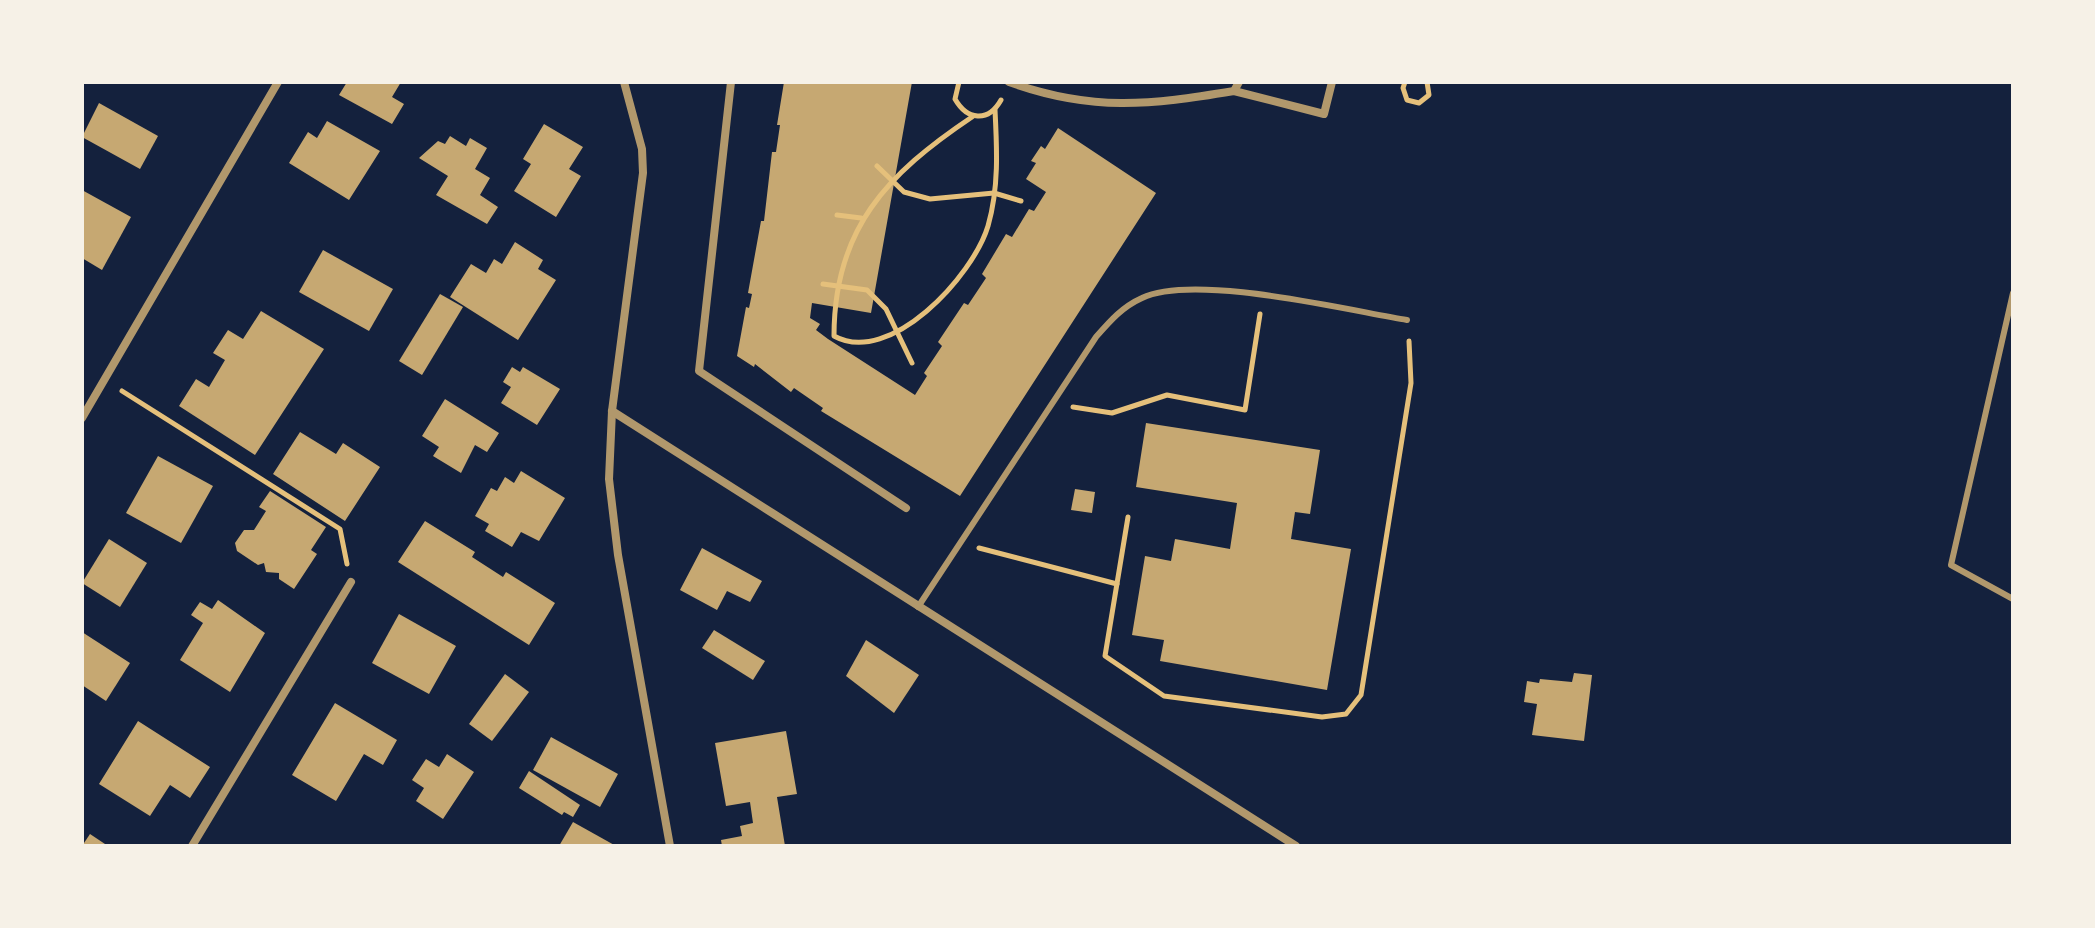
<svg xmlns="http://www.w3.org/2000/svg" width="2095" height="928" viewBox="0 0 2095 928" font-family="'Open Sans',sans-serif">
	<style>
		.building { fill: #c6a872 }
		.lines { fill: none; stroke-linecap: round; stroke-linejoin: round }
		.path { stroke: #e5c07b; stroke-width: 5 }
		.service { stroke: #b1986c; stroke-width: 6 }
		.minor { stroke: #b1986c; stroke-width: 8 }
	</style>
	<rect width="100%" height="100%" fill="#14213d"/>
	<g class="building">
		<polygon points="347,82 401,82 392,97 404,104 392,124 339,95"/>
		<polygon points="784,82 912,82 871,313 812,303 810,318 820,324 816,330 828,339 915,395 927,376 924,373 942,346 938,342 964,303 968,305 986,278 982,274 1006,234 1012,237 1029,209 1034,211 1046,192 1026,179 1036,163 1031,161 1041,146 1045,149 1058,128 1156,193 960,496 821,411 823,408 794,388 791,392 755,364 754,367 737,356 746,307 749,308 752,294 748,293 761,221 764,221 772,152 776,152 780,125 777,125"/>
		<polygon points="99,103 158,136 140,169 82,137"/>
		<polygon points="327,121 380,151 349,200 289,163 308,132 317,138"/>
		<polygon points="544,124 583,147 569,169 581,176 556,217 514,191 531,164 523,159"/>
		<polygon points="450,136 466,146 470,138 487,148 475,169 490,178 480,195 498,207 487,224 436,195 448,176 419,158 438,141 445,144"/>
		<polygon points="82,190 131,217 102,270 82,258"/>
		<polygon points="515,242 543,260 538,269 556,280 518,340 450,297 471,264 486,273 494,259 502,264"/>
		<polygon points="323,250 393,289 369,331 299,292"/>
		<polygon points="440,294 463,307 422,375 399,361"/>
		<polygon points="261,311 324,349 255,455 179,406 196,379 209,387 225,360 213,353 228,330 243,339"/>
		<polygon points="512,367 520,372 523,367 560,389 537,425 501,403 511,387 503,382"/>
		<polygon points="445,399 499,433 487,452 475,445 461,473 433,456 439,447 422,436"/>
		<polygon points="1146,423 1320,450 1310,514 1295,512 1291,539 1351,549 1327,690 1160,661 1164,640 1132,635 1145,556 1171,561 1175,539 1230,549 1237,503 1136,487"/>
		<polygon points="300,432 336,454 343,443 380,467 345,521 273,474"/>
		<polygon points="158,456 213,486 181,543 126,513"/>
		<polygon points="521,471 565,498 539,541 521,532 512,547 485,531 489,524 475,516 491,488 497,491 505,477 514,483"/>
		<polygon points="1075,489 1095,492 1092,513 1071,510"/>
		<polygon points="270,491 326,527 311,550 317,554 294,589 279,579 279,573 266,572 264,563 258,565 237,551 235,543 244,530 254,530 266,511 259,507"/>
		<polygon points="425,521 475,552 472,557 503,577 506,572 555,603 529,645 398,562"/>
		<polygon points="109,539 147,563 120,607 82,583"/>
		<polygon points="702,548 762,581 750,602 727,591 717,610 680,590"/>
		<polygon points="218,600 265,633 230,692 180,660 203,623 191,615 200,602 212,609"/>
		<polygon points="399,614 456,646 429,694 372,663"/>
		<polygon points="714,630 765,661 753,680 702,648"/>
		<polygon points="82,632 130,663 106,701 82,685"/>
		<polygon points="866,640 919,675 894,713 846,676"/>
		<polygon points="1574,673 1592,675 1584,741 1532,735 1537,704 1524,702 1527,681 1539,683 1540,679 1572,682"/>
		<polygon points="505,674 529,692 492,741 469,724"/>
		<polygon points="335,703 397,740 383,765 364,754 336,801 292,775"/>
		<polygon points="138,721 210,767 190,798 170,785 150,816 99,784"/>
		<polygon points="786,731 797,794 777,797 785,846 722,846 721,840 742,836 740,826 753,823 750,802 726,806 715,743"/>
		<polygon points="551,737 618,774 600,807 533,770"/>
		<polygon points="447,754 474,772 443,819 416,801 424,788 412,780 426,759 439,767"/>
		<polygon points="529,771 580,805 573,817 564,812 562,815 519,788"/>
		<polygon points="573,822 616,846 559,846"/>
		<polygon points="90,834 108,846 82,846"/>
	</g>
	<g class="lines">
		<g class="path">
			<path d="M959 82 955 99C967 120 988 123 1001 100"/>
			<polyline points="1405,82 1403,88 1407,100 1419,103 1429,95 1427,82"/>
			<path d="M972 117C887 174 834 229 834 336 890 367 973 276 988 226 999 188 997 149 995 110"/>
			<polyline points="877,166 904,192 930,199 994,193 1021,201"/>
			<polyline points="837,215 861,218"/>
			<polyline points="823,284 867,290 886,309 912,363"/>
			<polyline points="122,391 340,529 347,564"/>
			<polyline points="1073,407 1112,413 1167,395 1245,410 1260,314"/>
			<polyline points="1128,517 1105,656 1164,696 1322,717 1346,714 1361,695 1411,383 1409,341"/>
			<polyline points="979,548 1117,584"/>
		</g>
		<g class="service">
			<polyline points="2013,293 1951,565 2013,599"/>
			<path d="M918 607 1096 337C1110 321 1122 307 1142 298 1194 273 1346 310 1407 320"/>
		</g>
		<g class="minor">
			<polyline points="624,82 642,149 643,173 612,411 609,479 618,555 670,846"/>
			<polyline points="731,82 699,371 906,508"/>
			<path d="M1009 82C1092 112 1150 105 1234 91L1239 82"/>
			<polyline points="1234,91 1324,114 1332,82"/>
			<polyline points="612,411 1296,846"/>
			<polyline points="82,418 278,82"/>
			<polyline points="192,846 351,582"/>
		</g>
	</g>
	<rect width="2095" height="928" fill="none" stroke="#f6f1e7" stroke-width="168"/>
</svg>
